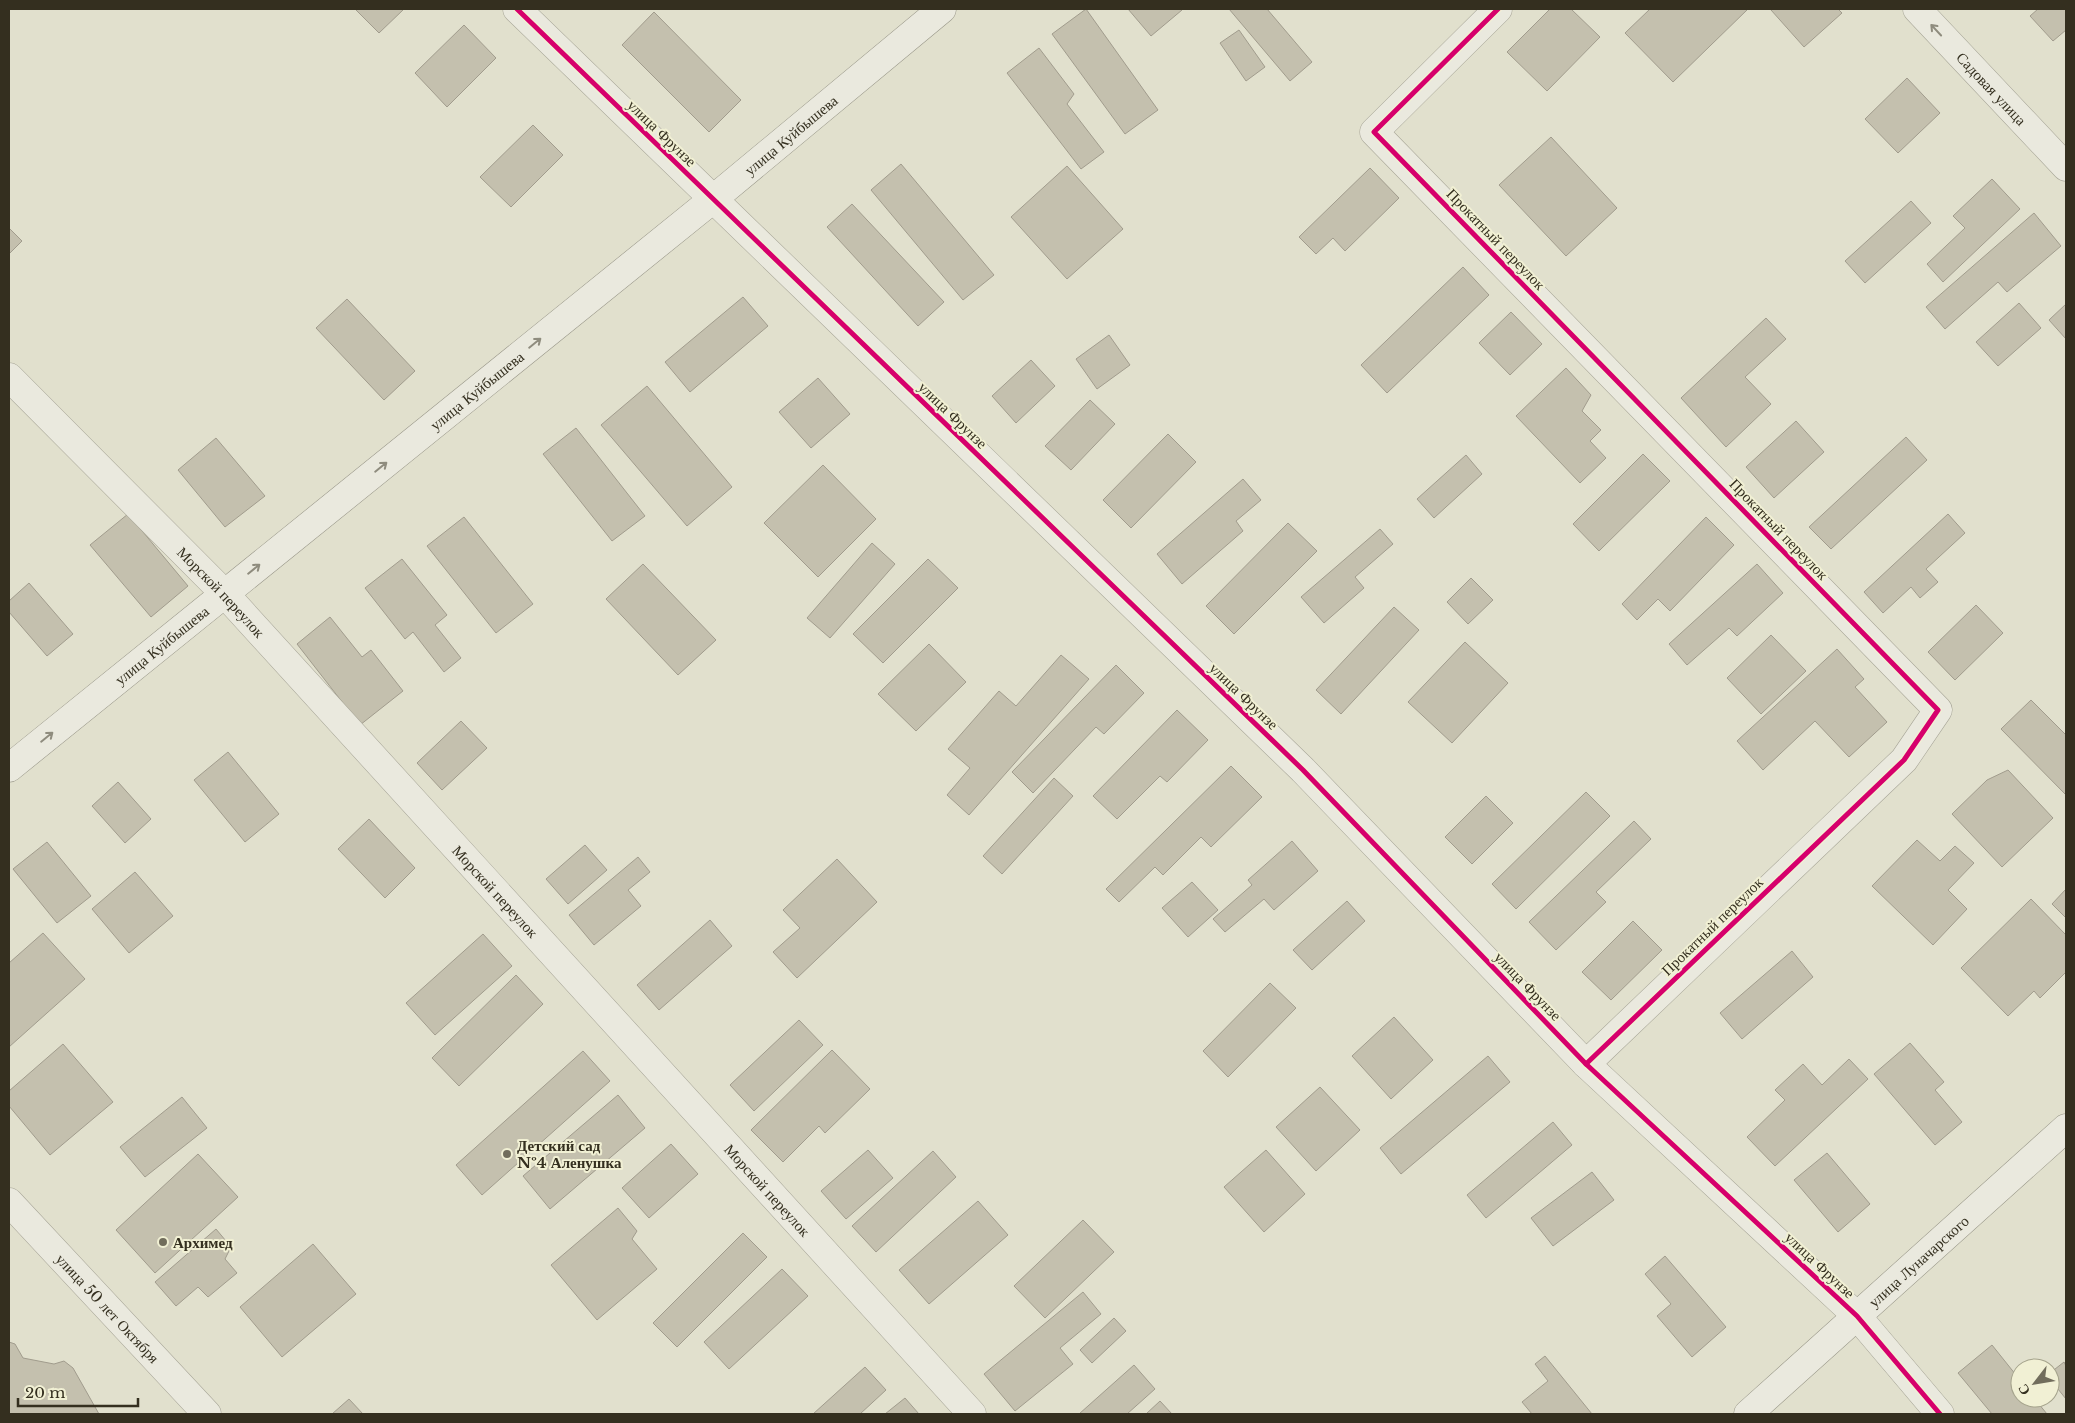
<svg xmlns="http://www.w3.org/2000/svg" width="2075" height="1423" viewBox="0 0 2075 1423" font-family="'Libre Baskerville',serif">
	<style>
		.building { fill: #c4c0ae; stroke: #a19c8d }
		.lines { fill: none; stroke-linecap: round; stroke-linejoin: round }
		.street-casing { stroke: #a6a496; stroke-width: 29 }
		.secondary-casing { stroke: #969486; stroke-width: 29 }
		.street { stroke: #eae9de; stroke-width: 28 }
		.secondary { stroke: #eae9de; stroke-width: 28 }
		.cycleway-casing { stroke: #f1f0d4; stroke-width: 8 }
		.cycleway { stroke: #d6006c; stroke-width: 5 }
		.oneway { stroke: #8f8c7e }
		.poi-dot { fill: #716d5c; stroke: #f1f0d4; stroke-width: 2 }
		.labels { text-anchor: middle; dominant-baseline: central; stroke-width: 4; stroke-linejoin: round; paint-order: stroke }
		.street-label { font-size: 15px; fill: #342f1f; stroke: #f1f0d4 }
		.poi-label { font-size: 15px; font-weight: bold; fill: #342f1f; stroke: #f1f0d4; text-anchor: start }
	</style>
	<rect width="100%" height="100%" fill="#e1e0cd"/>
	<g class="building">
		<polygon points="355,9 404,9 379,33"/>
		<polygon points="1086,9 1158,110 1125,134 1052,34"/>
		<polygon points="1128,9 1181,9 1182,10 1151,36"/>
		<polygon points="1229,9 1267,9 1312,62 1290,81"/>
		<polygon points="1550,9 1571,9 1600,37 1547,91 1507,52"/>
		<polygon points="1650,9 1748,9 1673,82 1625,33"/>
		<polygon points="1773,9 1838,9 1842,13 1804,47 1771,10"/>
		<polygon points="2038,9 2066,9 2066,30 2053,41 2030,16"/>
		<polygon points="654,12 741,100 709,132 622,45"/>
		<polygon points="464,25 496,58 447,107 415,73"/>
		<polygon points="1239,30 1265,67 1246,81 1220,43"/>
		<polygon points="1039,48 1074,94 1067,104 1104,152 1081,169 1007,73"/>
		<polygon points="1907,78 1940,113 1898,153 1865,119"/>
		<polygon points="533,125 563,155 511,207 480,177"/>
		<polygon points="1551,137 1617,208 1566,256 1499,185"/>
		<polygon points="901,164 994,275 963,300 871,190"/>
		<polygon points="1067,166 1123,229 1067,279 1011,217"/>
		<polygon points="1370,168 1399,198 1345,251 1333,238 1316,254 1299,237"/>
		<polygon points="1992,179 2020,209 1943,282 1927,264 1965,228 1953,216"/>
		<polygon points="1911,201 1931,223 1865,283 1845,261"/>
		<polygon points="852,204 944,302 918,326 827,227"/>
		<polygon points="2034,213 2061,246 2007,292 1998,282 1945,329 1926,307"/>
		<polygon points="9,228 22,241 9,254"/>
		<polygon points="1463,267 1489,295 1387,393 1361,365"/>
		<polygon points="743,297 768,326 690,392 665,362"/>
		<polygon points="347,299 415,371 384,400 316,328"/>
		<polygon points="2019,303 2041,328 1998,366 1976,342"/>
		<polygon points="2066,304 2066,339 2049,320"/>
		<polygon points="1511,312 1542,344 1510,375 1479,343"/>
		<polygon points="1766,318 1786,339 1745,377 1771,404 1726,447 1681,398"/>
		<polygon points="1109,335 1130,365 1097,389 1076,359"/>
		<polygon points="1031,360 1055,386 1016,423 992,396"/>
		<polygon points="1566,368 1591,395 1582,411 1601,430 1590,441 1606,458 1580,483 1516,416"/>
		<polygon points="818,378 850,414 811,448 779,412"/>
		<polygon points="647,386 732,487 687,526 601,425"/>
		<polygon points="1090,400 1115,424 1071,470 1045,446"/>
		<polygon points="1796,421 1824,452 1774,498 1746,467"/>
		<polygon points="576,428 645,516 612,541 543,454"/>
		<polygon points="1168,434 1196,462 1131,528 1103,500"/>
		<polygon points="1906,437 1927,460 1831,549 1809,527"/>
		<polygon points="216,438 265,496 225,527 178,470"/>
		<polygon points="1643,454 1670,481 1599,551 1573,524"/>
		<polygon points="1466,455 1482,474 1434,518 1417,499"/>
		<polygon points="823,465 876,519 818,577 764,523"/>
		<polygon points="1243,479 1261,500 1236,521 1243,531 1182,584 1157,554"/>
		<polygon points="128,514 188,586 151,617 90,545"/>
		<polygon points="1948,514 1965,533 1926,569 1938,582 1920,598 1911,587 1883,613 1864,592"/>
		<polygon points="464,517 533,604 496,633 427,546"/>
		<polygon points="1706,517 1734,545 1670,611 1658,599 1637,620 1622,604"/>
		<polygon points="1288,523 1317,551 1234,634 1206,606"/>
		<polygon points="1380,529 1393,544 1355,577 1364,588 1324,623 1301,597"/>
		<polygon points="872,543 895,564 830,638 807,618"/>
		<polygon points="402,559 447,615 435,625 461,658 444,672 413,632 405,639 365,588"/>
		<polygon points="928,559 958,588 883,663 853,634"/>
		<polygon points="643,564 716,640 678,675 606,599"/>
		<polygon points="1757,564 1783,593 1737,636 1729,628 1687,665 1669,644"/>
		<polygon points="1471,578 1493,600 1468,624 1447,602"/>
		<polygon points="29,583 73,634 47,656 9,612 9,601"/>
		<polygon points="1976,605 2003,633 1955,680 1928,652"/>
		<polygon points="1394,607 1419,630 1341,714 1316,690"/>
		<polygon points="330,617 362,657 371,650 403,691 360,725 297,644"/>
		<polygon points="1771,635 1806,671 1761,714 1727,678"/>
		<polygon points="1465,642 1508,683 1452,743 1408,702"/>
		<polygon points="929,644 966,682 916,731 878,694"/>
		<polygon points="1837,649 1864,679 1855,687 1887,722 1849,757 1815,721 1763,770 1737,741"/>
		<polygon points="1061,655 1089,679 969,815 947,795 970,768 948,749 999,691 1016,706"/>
		<polygon points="1116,665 1144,693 1104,734 1096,727 1033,793 1012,772"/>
		<polygon points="2031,700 2066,735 2066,795 2001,729"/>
		<polygon points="1177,710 1208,740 1167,782 1160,776 1117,819 1093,796"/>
		<polygon points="461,721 487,748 442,790 417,763"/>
		<polygon points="228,752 279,814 245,842 194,780"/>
		<polygon points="1231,766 1262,797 1211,847 1201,837 1163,875 1155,867 1119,902 1106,889"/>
		<polygon points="2008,770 2053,818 2002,867 1952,814 1987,780"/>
		<polygon points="1054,778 1073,796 1002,874 983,856"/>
		<polygon points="118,782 151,819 125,843 92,806"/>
		<polygon points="1586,792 1610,816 1516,909 1492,884"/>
		<polygon points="1486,796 1513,823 1472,864 1445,837"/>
		<polygon points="369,819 415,868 385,898 338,849"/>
		<polygon points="1634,821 1651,839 1596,892 1606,902 1556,950 1529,922"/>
		<polygon points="1917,840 1940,861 1955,846 1974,863 1948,890 1967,909 1933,945 1872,886"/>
		<polygon points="1292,841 1318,871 1274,910 1264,899 1225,932 1213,919 1252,885 1248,880"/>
		<polygon points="47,842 91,896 57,923 13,869"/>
		<polygon points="585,845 607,870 568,904 546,879"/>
		<polygon points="638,857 650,872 628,890 641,906 594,945 569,915"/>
		<polygon points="837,859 877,902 797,978 773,952 800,928 783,910"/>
		<polygon points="135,872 173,916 129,953 92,909"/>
		<polygon points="1192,882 1218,910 1188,937 1162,908"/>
		<polygon points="2066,889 2066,918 2052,904"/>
		<polygon points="2031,899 2066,935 2066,972 2040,998 2034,991 2008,1016 1961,968"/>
		<polygon points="1347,901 1365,921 1312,970 1293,950"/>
		<polygon points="710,920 732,946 659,1010 637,985"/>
		<polygon points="1633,921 1662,950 1611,1000 1582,972"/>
		<polygon points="43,933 85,979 9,1047 9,963"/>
		<polygon points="483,934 512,966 435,1035 406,1003"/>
		<polygon points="1792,951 1813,977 1742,1039 1720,1013"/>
		<polygon points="516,975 543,1004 459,1086 432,1058"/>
		<polygon points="1270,983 1296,1008 1228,1077 1203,1051"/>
		<polygon points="1394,1017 1433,1060 1391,1099 1352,1056"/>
		<polygon points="799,1020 823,1045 754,1111 730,1085"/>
		<polygon points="1910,1043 1944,1082 1935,1090 1962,1122 1935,1145 1874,1074"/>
		<polygon points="63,1044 113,1102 50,1155 9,1106 9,1091"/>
		<polygon points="832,1050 870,1089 825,1133 819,1126 783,1162 751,1130"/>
		<polygon points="583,1051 610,1081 482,1195 456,1165"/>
		<polygon points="1488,1056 1510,1082 1401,1174 1380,1148"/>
		<polygon points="1849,1059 1868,1079 1775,1166 1747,1137 1785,1100 1775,1090 1803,1064 1822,1085"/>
		<polygon points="1320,1087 1360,1130 1316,1171 1276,1127"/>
		<polygon points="618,1095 645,1128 550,1209 523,1176"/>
		<polygon points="182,1097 207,1128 145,1177 120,1147"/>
		<polygon points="1553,1122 1572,1145 1486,1218 1467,1195"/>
		<polygon points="671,1144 698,1174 649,1218 622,1188"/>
		<polygon points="868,1150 893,1178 846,1219 821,1191"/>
		<polygon points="1266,1150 1305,1194 1264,1232 1224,1187"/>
		<polygon points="933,1151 956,1177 876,1252 852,1226"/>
		<polygon points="1827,1153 1870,1204 1838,1232 1794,1180"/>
		<polygon points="198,1154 238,1197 155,1273 116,1230"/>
		<polygon points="1592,1172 1614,1200 1553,1246 1531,1218"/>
		<polygon points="978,1201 1008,1235 929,1304 899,1270"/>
		<polygon points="618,1208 637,1231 632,1239 657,1269 597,1320 551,1265"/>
		<polygon points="1083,1220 1114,1252 1045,1318 1014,1286"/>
		<polygon points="216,1229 231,1247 225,1259 237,1273 208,1297 198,1287 176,1306 155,1282"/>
		<polygon points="743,1233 767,1257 677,1347 653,1323"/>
		<polygon points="313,1244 356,1294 282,1357 240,1307"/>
		<polygon points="1665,1256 1726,1327 1692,1357 1657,1316 1671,1304 1645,1274"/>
		<polygon points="782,1269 808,1296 729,1369 704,1342"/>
		<polygon points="1083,1292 1101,1314 1060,1348 1073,1364 1015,1411 984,1374"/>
		<polygon points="1114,1318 1126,1331 1092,1363 1080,1350"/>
		<polygon points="9,1342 15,1344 23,1358 54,1364 64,1361 73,1368 99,1414 9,1414"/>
		<polygon points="1992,1345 2020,1380 2020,1398 2034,1398 2047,1414 1992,1414 1958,1373"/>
		<polygon points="1545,1356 1592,1414 1532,1414 1522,1402 1548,1381 1535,1364"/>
		<polygon points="2064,1362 2066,1366 2066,1399 2050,1379 2050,1373"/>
		<polygon points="1134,1365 1155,1389 1127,1414 1079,1414"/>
		<polygon points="865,1367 886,1390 860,1414 813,1414"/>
		<polygon points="905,1398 919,1414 885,1414"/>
		<polygon points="349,1399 363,1414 332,1414"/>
		<polygon points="1160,1401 1172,1414 1146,1414"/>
	</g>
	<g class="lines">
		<g class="street-casing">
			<g id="street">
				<polyline points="517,9 1303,770 1586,1064 1857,1316 1940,1414"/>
				<polyline points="1498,9 1374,132 1938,710 1904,760 1586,1064"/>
				<path id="s1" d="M1917 9 2066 167"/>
				<path id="s2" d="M9 377 224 593 972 1414"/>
				<path id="s3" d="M9 1202 207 1414"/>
			</g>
		</g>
		<g class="secondary-casing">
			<g id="secondary">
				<path id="s4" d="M9 768 712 200 942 9"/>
				<path id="s5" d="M1748 1414 2066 1128"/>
			</g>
		</g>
		<use href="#street" class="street"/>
		<use href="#secondary" class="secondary"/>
		<g class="cycleway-casing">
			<g id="cycleway">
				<polyline points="517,9 1303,770 1586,1064 1857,1316 1940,1414"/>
				<polyline points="1498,9 1374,132 1938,710 1904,760 1586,1064"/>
			</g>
		</g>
		<use href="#cycleway" class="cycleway"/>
	</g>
	<defs><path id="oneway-shaft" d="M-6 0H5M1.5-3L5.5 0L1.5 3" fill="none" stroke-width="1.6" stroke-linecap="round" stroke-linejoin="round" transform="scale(1.25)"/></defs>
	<g class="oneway">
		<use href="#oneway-shaft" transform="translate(1936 30) rotate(-133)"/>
		<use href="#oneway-shaft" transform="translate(535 343) rotate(-39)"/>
		<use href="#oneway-shaft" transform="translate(381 467) rotate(-39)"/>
		<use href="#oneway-shaft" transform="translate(254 569) rotate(-39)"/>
		<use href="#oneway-shaft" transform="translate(47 737) rotate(-39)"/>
	</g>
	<g class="poi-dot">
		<circle cx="507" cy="1154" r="5"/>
		<circle cx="163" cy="1242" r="5"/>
	</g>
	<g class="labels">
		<g class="street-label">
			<text stroke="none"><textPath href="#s1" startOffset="109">Садовая улица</textPath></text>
			<text transform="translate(662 133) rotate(44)">улица Фрунзе</text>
			<text stroke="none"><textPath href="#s4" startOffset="1006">улица Куйбышева</textPath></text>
			<text transform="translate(1496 239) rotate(46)">Прокатный переулок</text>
			<text stroke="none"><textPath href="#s4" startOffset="601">улица Куйбышева</textPath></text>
			<text transform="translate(953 415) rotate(44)">улица Фрунзе</text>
			<text transform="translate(1779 529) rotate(46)">Прокатный переулок</text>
			<text stroke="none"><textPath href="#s2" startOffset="302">Морской переулок</textPath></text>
			<text stroke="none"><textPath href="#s4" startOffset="196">улица Куйбышева</textPath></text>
			<text transform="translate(1244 696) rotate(44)">улица Фрунзе</text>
			<text stroke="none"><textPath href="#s2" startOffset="708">Морской переулок</textPath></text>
			<text transform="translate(1712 926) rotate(-44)">Прокатный переулок</text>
			<text transform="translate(1528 986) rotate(46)">улица Фрунзе</text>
			<text stroke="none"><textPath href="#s2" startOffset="1112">Морской переулок</textPath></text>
			<text stroke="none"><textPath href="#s5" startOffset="229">улица Луначарского</textPath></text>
			<text transform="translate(1820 1265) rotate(43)">улица Фрунзе</text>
			<text stroke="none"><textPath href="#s3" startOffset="145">улица 50 лет Октября</textPath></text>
		</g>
		<g class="poi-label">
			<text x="517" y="1145">Детский сад<tspan x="517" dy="17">№4 Аленушка</tspan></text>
			<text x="173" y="1242">Архимед</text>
		</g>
	</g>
	<rect width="2075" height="1423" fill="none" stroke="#342f1f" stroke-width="20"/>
	<g transform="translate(2035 1383) rotate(239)"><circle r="24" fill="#f1f0d4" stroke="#a5a38c"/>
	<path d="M0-4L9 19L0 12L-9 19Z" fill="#716d5c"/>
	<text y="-8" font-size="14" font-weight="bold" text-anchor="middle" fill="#342f1f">С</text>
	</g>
	<path d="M18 1398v8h120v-8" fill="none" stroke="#342f1f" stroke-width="2.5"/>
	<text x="25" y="1398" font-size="15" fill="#342f1f" stroke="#f1f0d4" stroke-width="4" paint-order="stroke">20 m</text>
</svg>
